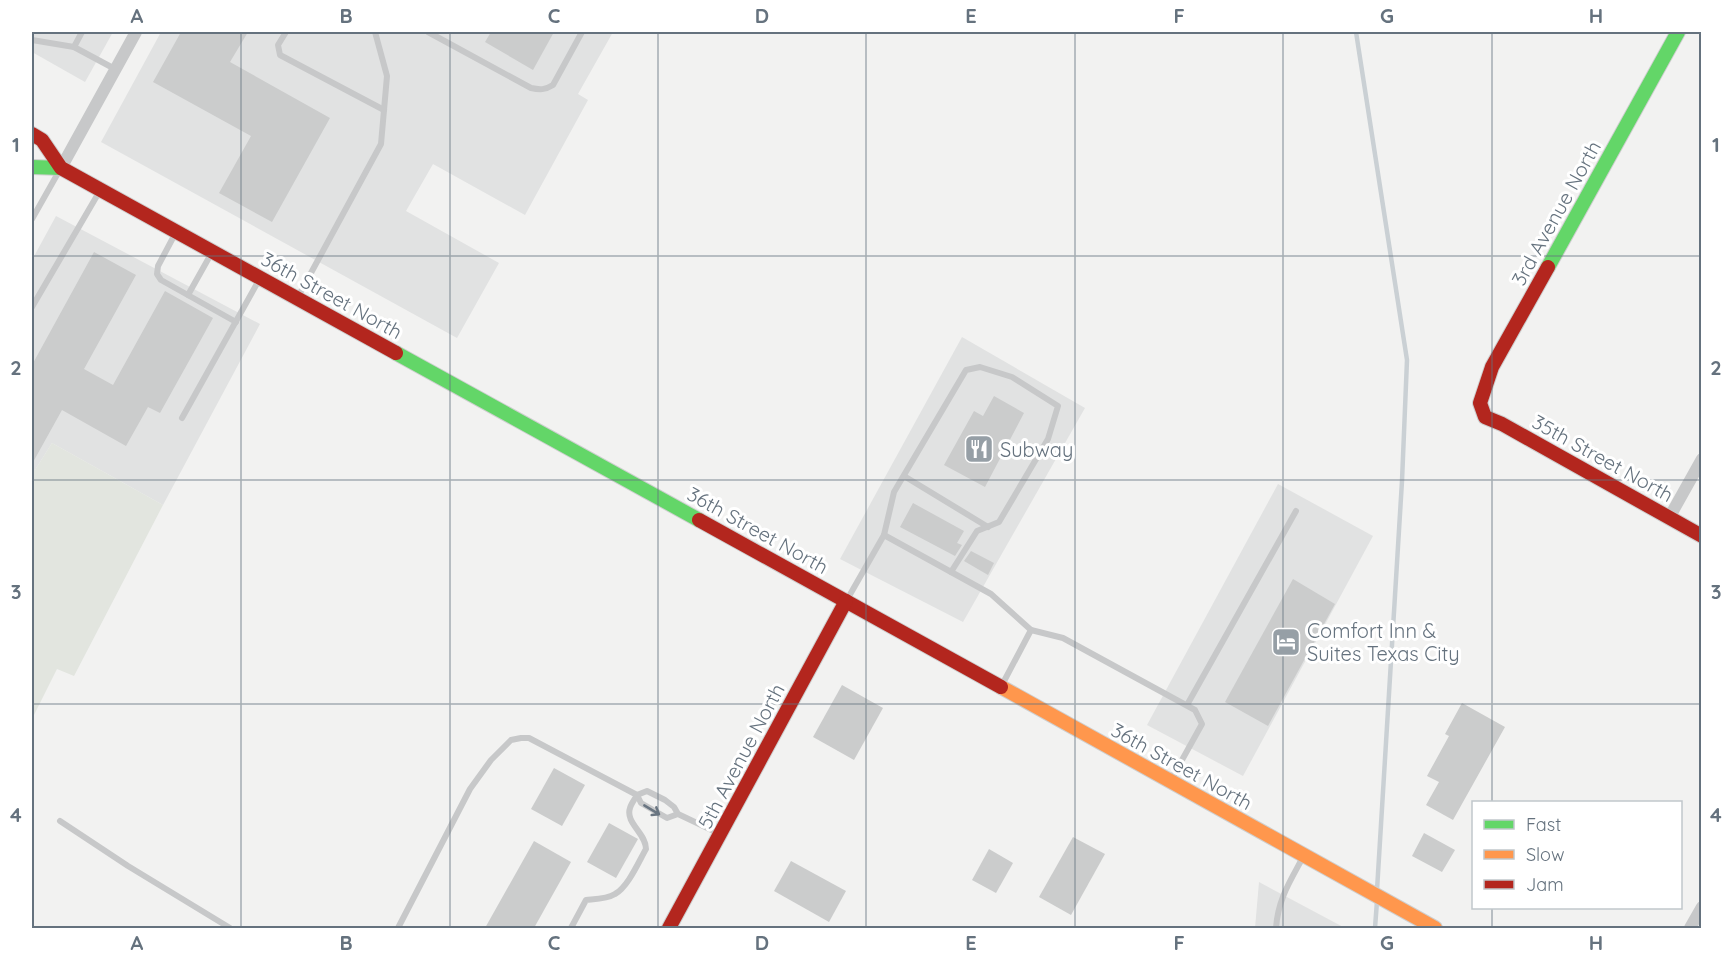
<svg xmlns="http://www.w3.org/2000/svg" width="1733" height="960" viewBox="0 0 1733 960" font-family="Quicksand,sans-serif">
	<style>
		.built { fill: #e1e2e2 }
		.green { fill: #e2e5df }
		.lines { fill: none; stroke-linecap: round; stroke-linejoin: round }
		.stream { stroke: #cad0d4; stroke-width: 4.5 }
		.building { fill: #cbcccc }
		.fast-casing { stroke: #cecfcf; stroke-width: 16 }
		.slow-casing { stroke: #cecfcf; stroke-width: 16 }
		.jam-casing { stroke: #cecfcf; stroke-width: 16 }
		.lane { stroke: #c7c8c9; stroke-width: 6 }
		.street { stroke: #c7c8c9; stroke-width: 12 }
		.fast { stroke: #63d668; stroke-width: 14 }
		.slow { stroke: #ff974d; stroke-width: 14 }
		.jam { stroke: #b3261e; stroke-width: 14 }
		.oneway { stroke: #6a7682 }
		.grid { fill: none; stroke: #65727e; stroke-width: 1.5; stroke-opacity: 0.55 }
		.labels { text-anchor: middle; dominant-baseline: central; stroke-width: 6; stroke-linejoin: round; paint-order: stroke }
		.street-label { font-size: 20px; fill: #65727e; stroke: #fff }
		.poi-label { font-size: 20px; fill: #65727e; stroke: #fff; text-anchor: start }
		.neatline { fill: none; stroke: #65727e; stroke-width: 2 }
		.grid-label { font-size: 20px; text-anchor: middle; font-weight: bold; fill: #65727e }
	</style>
	<rect width="100%" height="100%" fill="#f2f2f1"/>
	<g class="built">
		<polygon points="32,32 113,32 85,82 32,52"/>
		<polygon points="161,32 613,32 578,94 588,100 525,215 433,164 406,211 499,263 457,338 101,142"/>
		<polygon points="56,216 260,324 163,505 52,443 35,470 32,469 32,260"/>
		<polygon points="962,337 1085,408 963,622 840,559"/>
		<polygon points="1278,484 1373,536 1243,776 1147,725"/>
		<polygon points="1259,882 1345,928 1255,928"/>
	</g>
	<polygon class="green" points="52,443 163,505 74,676 57,669 32,719 32,469 35,470"/>
	<g class="lines">
		<g class="stream">
			<polyline points="1356,32 1407,360 1402,481 1377,890"/>
			<polyline points="1375,928 1377,901"/>
		</g>
	</g>
	<g class="building">
		<polygon points="181,32 248,32 230,62 330,118 272,222 219,193 251,136 153,82"/>
		<polygon points="491,32 554,32 533,70 485,42"/>
		<polygon points="94,252 136,275 84,369 113,385 165,291 213,318 160,413 148,407 126,446 62,410 32,464 32,365"/>
		<polygon points="994,396 1024,413 985,487 944,465 974,411 983,416"/>
		<polygon points="913,503 964,531 957,543 962,545 955,556 900,527"/>
		<polygon points="971,551 994,563 988,575 964,561"/>
		<polygon points="1293,579 1335,604 1268,726 1225,702"/>
		<polygon points="842,685 883,708 854,760 813,737"/>
		<polygon points="1462,703 1505,727 1453,820 1426,805 1439,782 1427,776 1449,736 1445,734"/>
		<polygon points="554,768 585,785 562,826 531,809"/>
		<polygon points="609,823 638,839 616,878 587,862"/>
		<polygon points="1424,833 1455,850 1442,872 1412,856"/>
		<polygon points="1073,837 1105,854 1071,915 1039,897"/>
		<polygon points="534,841 571,862 534,928 485,928"/>
		<polygon points="989,849 1013,863 996,893 972,880"/>
		<polygon points="791,861 846,891 829,922 774,891"/>
	</g>
	<g class="lines">
		<g class="fast-casing">
			<g id="fast">
				<polyline points="32,167 61,168"/>
				<polyline points="1548,267 1678,32"/>
				<polyline points="396,353 699,520"/>
			</g>
		</g>
		<g class="slow-casing">
			<polyline id="slow" points="1001,687 1435,928"/>
		</g>
		<g class="jam-casing">
			<g id="jam">
				<polyline points="32,134 42,140 61,168 396,353"/>
				<polyline points="1548,267 1492,367 1480,403 1485,417 1502,424 1702,536"/>
				<polyline points="699,520 1001,687"/>
				<polyline points="669,928 846,601"/>
			</g>
		</g>
		<g class="lane">
			<polyline points="286,32 278,45 280,55 384,110"/>
			<path d="M428 32 531 88C540 90 545 90 553 85L582 32"/>
			<polyline points="32,40 74,47 115,69"/>
			<polyline points="74,47 82,32"/>
			<polyline points="32,219 58,173"/>
			<polyline points="175,234 158,266 157,274 161,280 236,322"/>
			<polyline points="188,295 211,254"/>
			<polyline points="299,295 381,144 387,76 375,32"/>
			<polyline points="32,307 98,194"/>
			<polyline points="182,418 259,280"/>
			<polyline points="904,476 988,527"/>
			<polyline points="884,535 894,492 966,370 980,367 1012,377 1058,406 1048,439 999,522 977,531 951,572"/>
			<polyline points="848,598 884,535 991,594 1031,630 1063,638 1195,710 1202,724 1172,778"/>
			<polyline points="1002,685 1031,630"/>
			<polyline points="1187,705 1296,511"/>
			<polyline points="678,814 667,818 641,803 637,795 647,791 665,800 674,807 678,814 718,833"/>
			<polyline points="60,821 128,866 230,928"/>
			<path d="M398 928 470 789 491 760 511 740 521 738H529L637 795C635 799 631 804 630 808 625 823 646 833 646 849 639 861 628 887 615 894 607 899 596 899 586 900L571 928"/>
			<path d="M1276 928C1278 900 1289 883 1302 859"/>
		</g>
		<g class="street">
			<polyline points="61,168 136,32"/>
			<polyline points="1669,518 1702,459"/>
			<polyline points="1690,928 1702,907"/>
		</g>
		<use href="#fast" class="fast"/>
		<use href="#slow" class="slow"/>
		<use href="#jam" class="jam"/>
	</g>
	<defs><path id="oneway-shaft" d="M-6 0H5M1.5-3L5.5 0L1.5 3" fill="none" stroke-width="1.6" stroke-linecap="round" stroke-linejoin="round" transform="scale(1.5)"/></defs>
	<use class="oneway" href="#oneway-shaft" transform="translate(652 810) rotate(31)"/>
	<path class="grid" d="M241 32V928M450 32V928M658 32V928M866 32V928M1075 32V928M1283 32V928M1492 32V802M32 256H1702M32 480H1702M32 704H1702M1492 908V928"/>
	<defs>
		<g id="restaurant-square" transform="scale(1.5)"><rect x="-9" y="-9" width="18" height="18" rx="4" fill="#969fa6" stroke="#fff"/><path d="M-5-6h1v4h1v-4h1v4h1v-4h1v5L-1.5 .5V6h-2V.5L-5-1ZM5-6V6H3V1.5H1.5Q1.5-4 5-6Z" fill="#fff"/></g>
		<g id="hotel-square" transform="scale(1.5)"><rect x="-9" y="-9" width="18" height="18" rx="4" fill="#969fa6" stroke="#fff"/><path d="M-6-4.5h1.5V1H6V5H4.5V3h-9V5H-6ZM-4 0a1.8 1.8 0 1 1 3.6 0ZM.5 0V-2.5h3Q6-2.5 6 0Z" fill="#fff"/></g>
	</defs>
	<g fill-rule="evenodd">
		<use href="#restaurant-square" x="979" y="449"/>
		<use href="#hotel-square" x="1286" y="642"/>
	</g>
	<g class="labels">
		<g class="street-label">
			<text transform="translate(1556 213) rotate(-61)">3rd Avenue North</text>
			<text transform="translate(332 295) rotate(29)">36th Street North</text>
			<text transform="translate(1603 458) rotate(29)">35th Street North</text>
			<text transform="translate(758 530) rotate(29)">36th Street North</text>
			<text transform="translate(741 756) rotate(-62)">5th Avenue North</text>
			<text transform="translate(1182 766) rotate(29)">36th Street North</text>
		</g>
		<g class="poi-label">
			<text x="1000" y="449">Subway</text>
			<text x="1307" y="630">Comfort Inn &amp;<tspan x="1307" dy="23">Suites Texas City</tspan></text>
		</g>
	</g>
	<rect width="1733" height="960" fill="none" stroke="#ffffff" stroke-width="66"/>
	<rect x="1472" y="801" width="210" height="108" fill="#ffffff" stroke="#c1c7cb" stroke-width="1.5"/>
	<rect x="1484" y="820" width="30" height="9" fill="#63d668" stroke="#c1c7cb" stroke-width="1.5"/>
	<text x="1526" y="831" font-size="18" fill="#65727e">Fast</text>
	<rect x="1484" y="850" width="30" height="9" fill="#ff974d" stroke="#c1c7cb" stroke-width="1.5"/>
	<text x="1526" y="861" font-size="18" fill="#65727e">Slow</text>
	<rect x="1484" y="880" width="30" height="9" fill="#b3261e" stroke="#c1c7cb" stroke-width="1.5"/>
	<text x="1526" y="891" font-size="18" fill="#65727e">Jam</text>
	<rect x="33" y="33" width="1667" height="894" class="neatline"/>
	<g class="grid-label">
		<text x="137" y="23">A</text>
		<text x="346" y="23">B</text>
		<text x="554" y="23">C</text>
		<text x="762" y="23">D</text>
		<text x="971" y="23">E</text>
		<text x="1179" y="23">F</text>
		<text x="1387" y="23">G</text>
		<text x="1596" y="23">H</text>
		<text x="16" y="152">1</text>
		<text x="1716" y="152">1</text>
		<text x="16" y="375">2</text>
		<text x="1716" y="375">2</text>
		<text x="16" y="599">3</text>
		<text x="1716" y="599">3</text>
		<text x="16" y="822">4</text>
		<text x="1716" y="822">4</text>
		<text x="137" y="950">A</text>
		<text x="346" y="950">B</text>
		<text x="554" y="950">C</text>
		<text x="762" y="950">D</text>
		<text x="971" y="950">E</text>
		<text x="1179" y="950">F</text>
		<text x="1387" y="950">G</text>
		<text x="1596" y="950">H</text>
	</g>
</svg>
